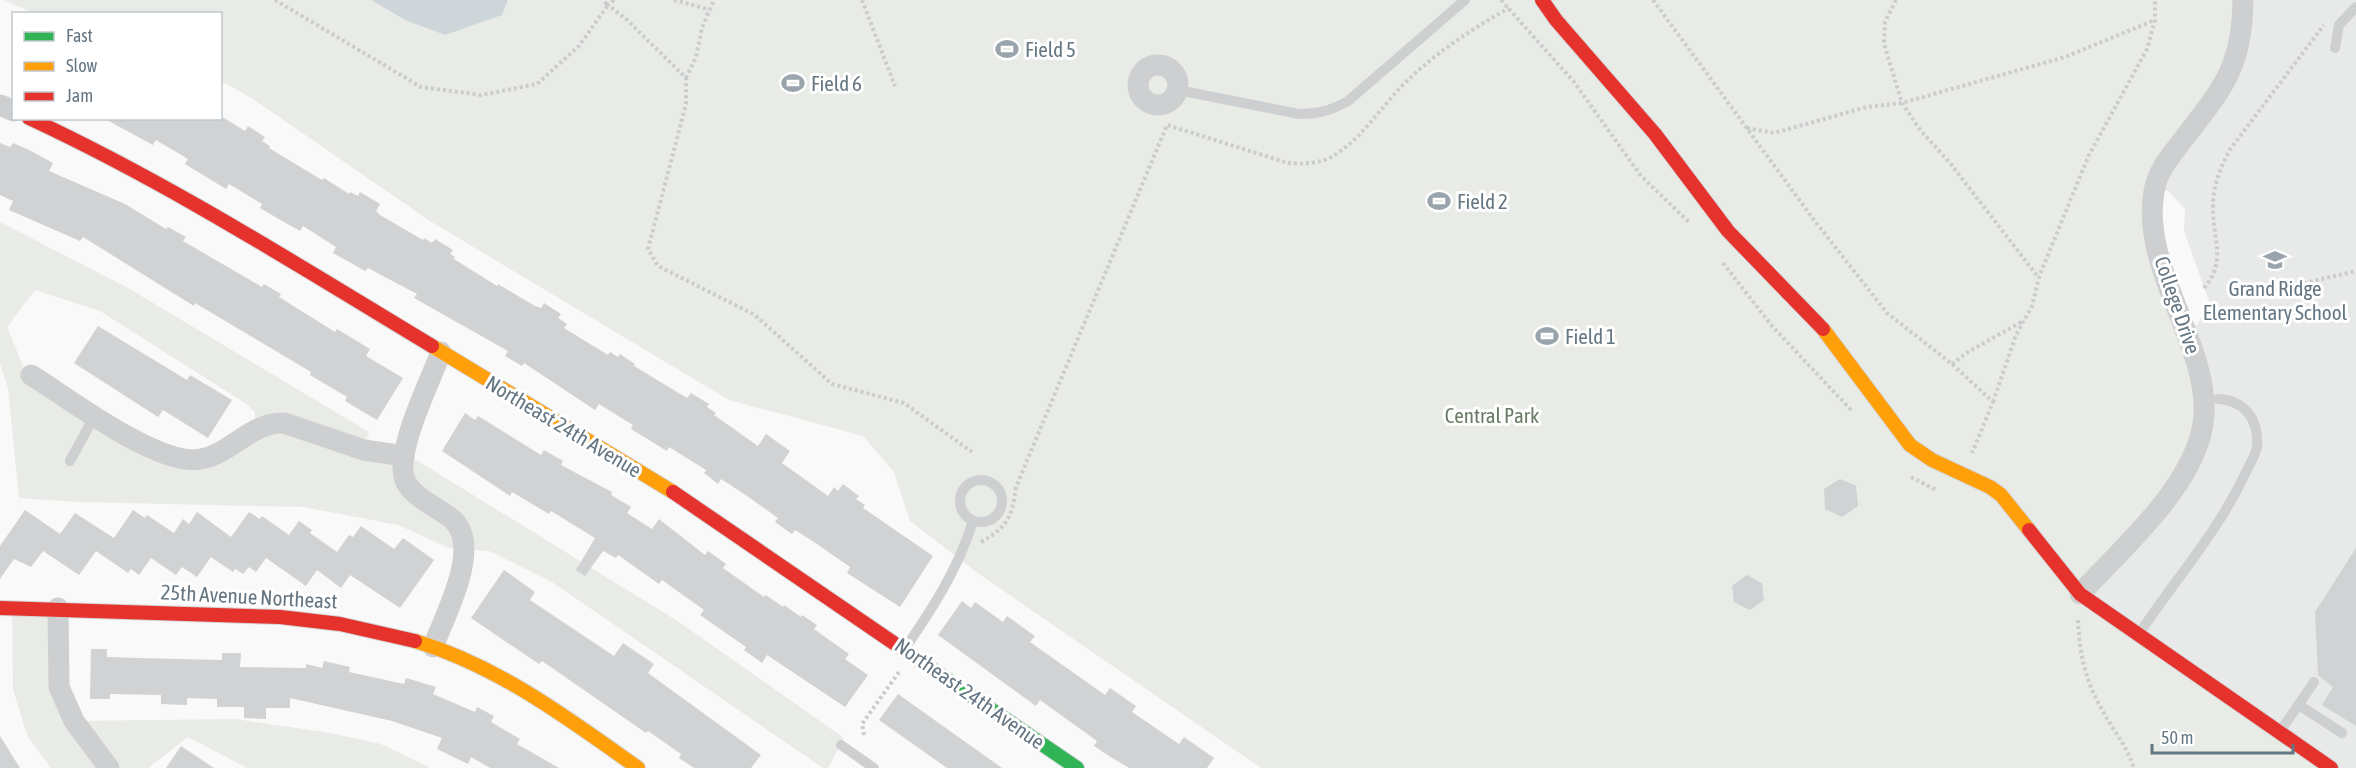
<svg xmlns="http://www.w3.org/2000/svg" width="2356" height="768" viewBox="0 0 2356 768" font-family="'Asap Condensed',sans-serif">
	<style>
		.built { fill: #e8e9e9 }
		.green { fill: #e8ebe6; fill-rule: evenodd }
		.water { fill: #ced6d9 }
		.building { fill: #d0d2d3 }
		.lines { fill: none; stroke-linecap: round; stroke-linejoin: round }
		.fast-casing { stroke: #d5d6d7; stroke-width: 16 }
		.slow-casing { stroke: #d5d6d7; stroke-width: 16 }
		.jam-casing { stroke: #d5d6d7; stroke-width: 16 }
		.path { stroke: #cbcccd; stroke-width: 4; stroke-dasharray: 3 3; stroke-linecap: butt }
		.lane { stroke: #cecfd0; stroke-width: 10 }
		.street { stroke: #cecfd0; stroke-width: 21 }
		.fast { stroke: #30b455; stroke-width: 14 }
		.slow { stroke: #ff9f0a; stroke-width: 14 }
		.jam { stroke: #e5322d; stroke-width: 14 }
		.labels { text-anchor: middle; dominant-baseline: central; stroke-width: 6; stroke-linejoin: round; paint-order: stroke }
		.poi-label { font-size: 21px; fill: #657683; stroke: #fff; text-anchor: start }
		.street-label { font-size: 21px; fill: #657683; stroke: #fff }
		.park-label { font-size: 21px; fill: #687a64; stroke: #fff }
	</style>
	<rect width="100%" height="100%" fill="#f9f9f9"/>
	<polygon class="built" points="2243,0 2356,0 2356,768 2331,768 2080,594 2184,327 2197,325 2209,301 2184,231 2185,209 2168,191 2154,191"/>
	<g class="green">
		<polygon points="4,0 371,0 405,20 502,15 508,0 2243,0 2243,27 2201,116 2151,211 2198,365 2190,461 2080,594 2332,768 1261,768 979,574 910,521 894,472 863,436 729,400 430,221 253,99 221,81 220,14 33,13"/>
		<path d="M0 222 128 288 369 432 364 450 418 461 679 622 844 738 828 768H823L552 582 489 551 449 548 398 525 304 507 79 502 19 498 8 388 0 364ZM35 290 100 311 245 403 255 412V429L175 459 28 378 7 327Z"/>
		<polygon points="12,608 58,608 74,721 235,719 330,733 381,744 431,768 247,768 188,737 148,768 51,768 27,735 13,689"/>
	</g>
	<polygon class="water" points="371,0 508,0 502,15 445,35 405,20"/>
	<g class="building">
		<polygon points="103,118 224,118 245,131 248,126 265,137 262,141 270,146 269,148 322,180 324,178 349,194 350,192 358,196 360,192 380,204 376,211 380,215 423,240 424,238 432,243 435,239 453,250 450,254 455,257 454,259 497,286 498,284 535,306 541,308 544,303 561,314 558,318 567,324 564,328 608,355 610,352 618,357 620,354 635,364 634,366 687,398 691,393 709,404 707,407 716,413 714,415 758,446 766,434 790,451 782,463 828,496 834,487 838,491 843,484 859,496 856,499 865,505 863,508 933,556 900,607 847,573 850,567 817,544 795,530 792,534 775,522 778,518 747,496 721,479 718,484 704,473 706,470 669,447 667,451 631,429 633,425 599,404 595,410 524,363 522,366 505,356 508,351 414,298 417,294 368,268 365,271 351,263 333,253 336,247 303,226 300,231 277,218 260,208 262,204 229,184 226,189 185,164 188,159 156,140 153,145"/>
		<polygon points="0,143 10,147 13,143 29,150 53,163 49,171 125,204 166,229 168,227 186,237 183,241 262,287 264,284 281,294 279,297 335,332 337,329 370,349 366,356 403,378 377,420 345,401 347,397 310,375 311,372 195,303 194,306 83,237 80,241 9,210 13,201 0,195"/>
		<polygon points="98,326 187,380 190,375 232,400 208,438 163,410 158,417 74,363"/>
		<polygon points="465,413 475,420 478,416 541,455 544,450 563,461 561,465 612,492 611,495 631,507 627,513 652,529 659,519 705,555 708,551 726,564 723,568 764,597 766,595 783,607 784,605 801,617 802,615 817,625 814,629 849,654 845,659 868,675 845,707 767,655 762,663 744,650 746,647 700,615 704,610 662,580 659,584 618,555 616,558 603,551 585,576 576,570 595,538 551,511 549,514 512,492 510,496 442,451"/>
		<polygon points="1840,479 1856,486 1858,506 1842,517 1825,509 1824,489"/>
		<polygon points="25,510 60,534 75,513 114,538 133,510 145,518 147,515 174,533 183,519 189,524 197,512 231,537 249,512 260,519 262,516 289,535 299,521 312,530 310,533 337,552 349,535 353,537 361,526 394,549 403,538 434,560 400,608 350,575 341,588 317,570 306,586 266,558 256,572 249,567 243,574 235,569 233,572 211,557 197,577 182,567 176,575 151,558 139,575 131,569 128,573 96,551 79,575 43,551 31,567 14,559 0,579 0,546"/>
		<polygon points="2356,548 2356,726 2322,705 2333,687 2318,675 2315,612"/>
		<polygon points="504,570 535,592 530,600 614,656 623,643 654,664 648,673 761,755 751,768 694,768 679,758 681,754 648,731 646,733 542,661 539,664 471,618"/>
		<polygon points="1747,575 1762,583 1764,600 1750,610 1734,602 1732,586"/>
		<polygon points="962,601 971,608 975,602 1003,622 1007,616 1035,636 1030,642 1105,695 1110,688 1136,706 1132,712 1179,744 1184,737 1214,758 1207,768 1129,768 1109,756 1094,746 1097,741 1040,700 1036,706 938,635"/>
		<polygon points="91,649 107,649 107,657 137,658 222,660 222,653 241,653 240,667 306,668 306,664 322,668 324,661 350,667 349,672 404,684 406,678 436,687 433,694 475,712 477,707 494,716 491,722 520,739 517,744 559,768 490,768 471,757 468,764 437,749 442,738 392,721 290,698 290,708 266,708 266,719 244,718 244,707 217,707 217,699 187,698 187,705 161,704 161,695 110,694 110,699 90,699"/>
		<polygon points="898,694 1002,768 947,768 879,720"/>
		<polygon points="0,736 20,768 0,768"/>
		<polygon points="181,746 214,768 166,768"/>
	</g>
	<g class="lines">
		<g class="fast-casing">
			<polyline id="fast" points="920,661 1077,768"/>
		</g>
		<g class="slow-casing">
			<g id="slow">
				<polyline points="1823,329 1910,445 1932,460 1990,487 2001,495 2029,530"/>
				<polyline points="432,346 673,492"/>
				<path d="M415 641C498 666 568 718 638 768"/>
			</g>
		</g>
		<g class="jam-casing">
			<g id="jam">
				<polyline points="1542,0 1556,20 1655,134 1728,231 1823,329"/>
				<path d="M29 118C169 183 299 266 432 346"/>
				<polyline points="673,492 920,661"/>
				<polyline points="2029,530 2080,594 2331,768"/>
				<polyline points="0,608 280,617 340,624 415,641"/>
			</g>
		</g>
		<g class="path">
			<polyline points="275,0 421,87 481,95 537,84 579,46 608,5 602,0"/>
			<polyline points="614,0 608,5 626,19 686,78 686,104 648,249 658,266 755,315 832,384 904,403 972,452"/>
			<polyline points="674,0 704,8 707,13"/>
			<polyline points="862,0 895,86"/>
			<polyline points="1501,0 1574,82 1641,176 1690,223"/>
			<polyline points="1653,0 1814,220 1887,313 1952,364 1993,402 1972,453"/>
			<polyline points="1896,0 1885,22 1884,44 1902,103 1921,131 1950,163 2038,277"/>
			<polyline points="686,78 696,57 702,28 714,0"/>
			<polyline points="1747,128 1774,133 1867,107 1902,103 2065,57 2155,20"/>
			<polyline points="1723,263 1772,326 1852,411"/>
			<path d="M2204 288C2228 260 2212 239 2213 206 2213 185 2221 166 2231 148L2324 25"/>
			<polyline points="2263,293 2356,271"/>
			<polyline points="1952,364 1968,352 2023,321"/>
			<polyline points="1993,402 2016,335 2032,306 2040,274 2089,155 2147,49 2155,20 2155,0"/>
			<polyline points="1911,477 1936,490"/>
			<path d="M981 542C1008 527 1012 517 1016 487L1167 125 1288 163C1302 164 1320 164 1333 156 1363 138 1382 105 1407 81 1438 51 1472 29 1509 8"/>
			<path d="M2078 620C2079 651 2085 679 2100 706 2111 728 2126 744 2134 768"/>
			<polyline points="864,735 862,724 899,672"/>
		</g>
		<g class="lane">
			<polyline points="2335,48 2339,25 2356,7"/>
			<path d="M1178 90 1299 114C1319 114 1332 110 1348 101L1465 0"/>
			<polyline points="70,461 95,415"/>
			<circle cx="981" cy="501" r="21"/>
			<path d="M2139 634C2174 581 2217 533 2244 476 2248 467 2256 456 2257 446 2259 419 2244 400 2218 399"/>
			<path d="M906 647C934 606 958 569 973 521"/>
			<polyline points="2299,705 2342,733"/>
			<polyline points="2281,730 2314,682"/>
			<polyline points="841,745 874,768"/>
		</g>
		<g class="street">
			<circle cx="1158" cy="85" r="20"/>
			<polyline points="0,105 14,111"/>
			<path d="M31 375C68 398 160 468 201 459 232 453 251 422 284 423L364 450 404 456"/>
			<path d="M2080 594C2122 548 2200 482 2204 415 2206 377 2189 340 2176 306 2162 271 2147 230 2154 192 2157 171 2170 157 2182 141 2222 89 2242 69 2243 0"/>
			<polyline points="58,608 59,687 74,721 109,768"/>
			<path d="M433 647C445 615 483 546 452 519 439 508 414 498 406 482 392 456 431 380 441 352"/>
		</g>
		<use href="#fast" class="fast"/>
		<use href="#slow" class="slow"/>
		<use href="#jam" class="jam"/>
	</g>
	<defs>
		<g id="stadium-bare" transform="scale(1.8)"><path d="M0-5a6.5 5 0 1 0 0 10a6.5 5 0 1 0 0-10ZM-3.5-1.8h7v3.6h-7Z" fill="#99a4ac" stroke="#fff" stroke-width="2.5" paint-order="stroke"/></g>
		<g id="school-bare" transform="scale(1.8)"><path d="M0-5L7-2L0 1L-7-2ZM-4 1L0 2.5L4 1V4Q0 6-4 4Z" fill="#99a4ac" stroke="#fff" stroke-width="2.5" paint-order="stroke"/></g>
	</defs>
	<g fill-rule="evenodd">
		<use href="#stadium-bare" x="1007" y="49"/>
		<use href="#stadium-bare" x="793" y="83"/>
		<use href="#stadium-bare" x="1439" y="201"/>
		<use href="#school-bare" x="2275" y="260"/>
		<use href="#stadium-bare" x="1547" y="336"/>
	</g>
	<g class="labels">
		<g class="poi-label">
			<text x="1025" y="49">Field 5</text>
			<text x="811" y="83">Field 6</text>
			<text x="1457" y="201">Field 2</text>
			<text x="2275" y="288" text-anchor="middle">Grand Ridge<tspan x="2275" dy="24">Elementary School</tspan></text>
			<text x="1565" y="336">Field 1</text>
		</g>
		<g class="street-label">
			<text transform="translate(2178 305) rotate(71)">College Drive</text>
			<text transform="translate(564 426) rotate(31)">Northeast 24th Avenue</text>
			<text transform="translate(249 596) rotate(3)">25th Avenue Northeast</text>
			<text transform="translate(970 693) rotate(35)">Northeast 24th Avenue</text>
		</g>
		<g class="park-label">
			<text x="1492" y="415">Central Park</text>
		</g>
	</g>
	<rect x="12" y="12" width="210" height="108" fill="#ffffff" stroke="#c1c8cd" stroke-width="1.5"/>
	<rect x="24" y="32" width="30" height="9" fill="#30b455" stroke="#c1c8cd" stroke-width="1.5"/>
	<text x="66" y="42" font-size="18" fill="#657683">Fast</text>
	<rect x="24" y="62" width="30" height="9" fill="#ff9f0a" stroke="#c1c8cd" stroke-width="1.5"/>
	<text x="66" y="72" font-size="18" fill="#657683">Slow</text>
	<rect x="24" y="92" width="30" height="9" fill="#e5322d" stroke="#c1c8cd" stroke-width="1.5"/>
	<text x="66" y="102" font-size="18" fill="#657683">Jam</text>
	<path d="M2152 744v9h141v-9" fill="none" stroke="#657683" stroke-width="3"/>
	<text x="2161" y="744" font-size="18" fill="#657683" stroke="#ffffff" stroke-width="4.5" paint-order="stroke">50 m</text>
</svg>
